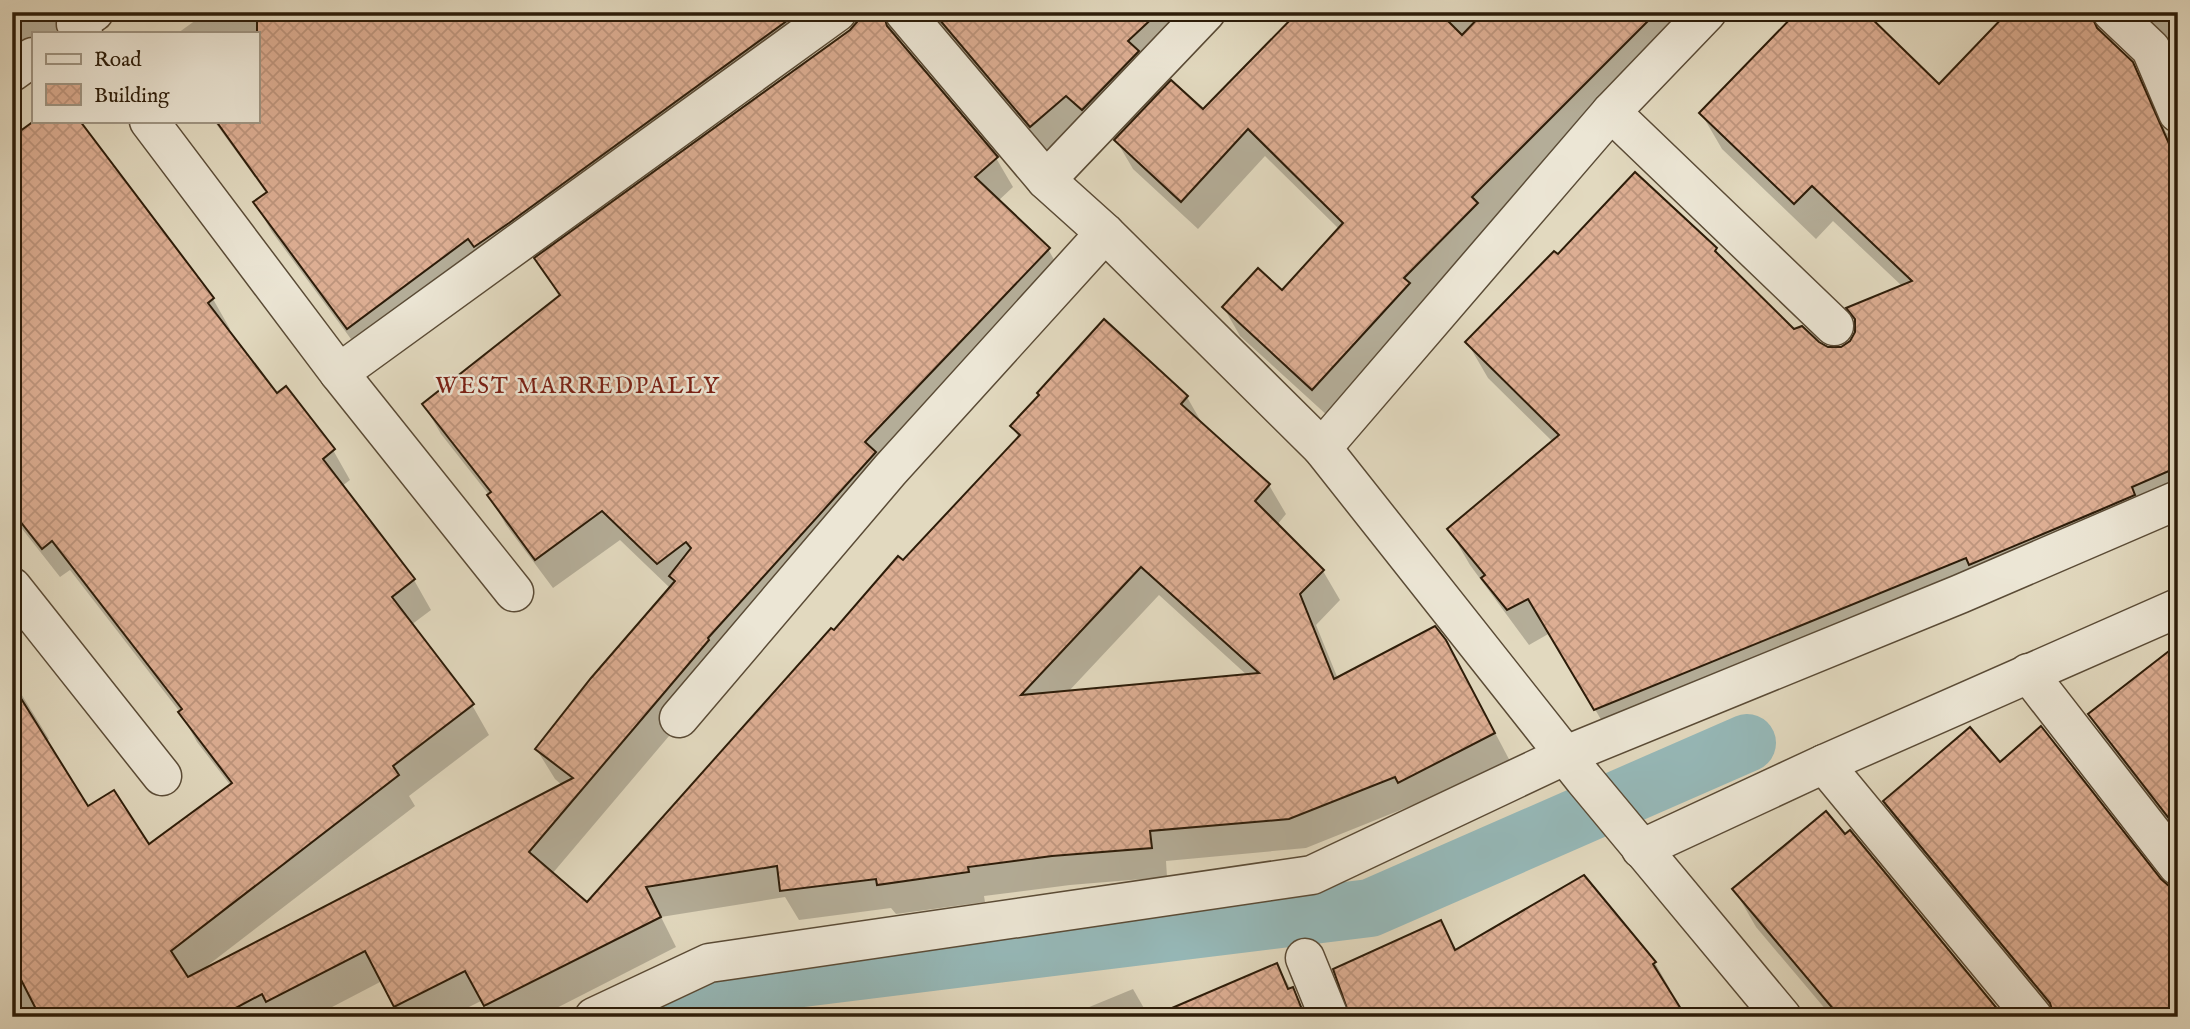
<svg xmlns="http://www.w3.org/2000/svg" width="2190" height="1029" viewBox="0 0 2190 1029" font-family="'IM FELL English',serif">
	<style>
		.shadow { fill: #0003; fill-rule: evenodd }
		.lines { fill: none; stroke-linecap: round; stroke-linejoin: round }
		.canal { stroke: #96b9b9; stroke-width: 58 }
		.building { fill: url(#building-cross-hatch); stroke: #2c1c09; stroke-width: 2; fill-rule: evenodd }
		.minor-casing { stroke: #5a4b36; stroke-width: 41 }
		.minor { stroke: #ece6d5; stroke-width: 38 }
		.labels { text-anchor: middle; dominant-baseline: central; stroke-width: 5; stroke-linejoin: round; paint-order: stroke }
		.neighbourhood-label { font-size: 23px; letter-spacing: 2px; fill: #7a1f14; stroke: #ece6d5 }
	</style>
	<defs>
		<pattern id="building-cross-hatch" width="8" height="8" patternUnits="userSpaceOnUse" patternTransform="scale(1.75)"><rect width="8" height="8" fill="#ddae93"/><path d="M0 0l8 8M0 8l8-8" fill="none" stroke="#be957d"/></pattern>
	</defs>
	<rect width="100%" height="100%" fill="#e2d9bf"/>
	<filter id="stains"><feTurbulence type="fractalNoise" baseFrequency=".00286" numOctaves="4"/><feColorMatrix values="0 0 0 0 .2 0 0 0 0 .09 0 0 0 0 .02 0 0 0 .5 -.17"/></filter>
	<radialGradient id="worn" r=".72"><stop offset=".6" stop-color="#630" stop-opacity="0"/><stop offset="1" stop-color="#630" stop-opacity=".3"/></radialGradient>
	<g class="shadow">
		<polygon points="12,12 81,12 53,33 33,33 33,48 12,64"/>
		<path d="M207 12H1209L1048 156 900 34 899 43 996 158 1013 187 998 201 1048 249 1065 279 725 670 552 874 587 904 834 633 1019 438 1012 427 1187 397 1203 425 1269 485 1286 514 1277 525 1323 571 1340 600 1316 625 1338 679 1463 672 1511 763 1417 811 1413 805 1306 848 1166 861 1167 877 1070 885 984 896 985 902 896 914 891 908 799 920 785 897 661 917 676 947 539 1017H492L483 1000 449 1017H401L382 981 313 1017H12V679L49 739 46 741 88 808 149 847 231 786 197 742 180 712 70 570 60 577 12 516V140L37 121H78L213 299 230 329 227 331 276 395 333 450 350 480 342 486 414 580 431 610 411 625 472 705 489 735 409 796 415 806 203 969 204 971 563 786 555 779 537 750 670 588 620 540 553 588 506 525 489 495 441 434 424 405 560 298 537 259 851 31 860 21 853 19 365 358 272 232 255 203 267 194 214 121H257V33H178ZM1159 595 1248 676 1068 692ZM544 831H548L525 859 522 857Z"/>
		<polygon points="1301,12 1703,12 1329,417 1240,336 1224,308 1282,292 1340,230 1265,156 1198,229 1133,169 1116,140 1203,112"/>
		<polygon points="2010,12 2178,12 2178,59 2150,32 2117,32 2111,43 2131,63 2153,100 2166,133 2178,136 2178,512 1616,745 1550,633 1529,645 1470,565 1449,529 1553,442 1488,378 1467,342 1558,257 1716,250 1721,259 1794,331 1828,349 1841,348 1852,342 1857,331 1857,322 1849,308 1902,286 1833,221 1816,239 1722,149 1701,113 1939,86"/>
		<polygon points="2178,646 2178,837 2112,753 2090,715"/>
		<polygon points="2000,764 2170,888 2178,1017 2054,1017 1907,840 1885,802"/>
		<polygon points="1734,889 2002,1017 1832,1017 1756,927"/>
		<polygon points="1441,923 1457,951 1655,963 1670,989 1352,1017"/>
		<polygon points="1277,966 1308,1017 1153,1017"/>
		<polygon points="1133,989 1149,1017 1065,1017"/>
	</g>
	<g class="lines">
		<polyline class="canal" points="652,1017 713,989 1370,908 1747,743"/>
	</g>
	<g class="building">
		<polygon points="257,12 799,12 509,223 474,247 468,239 347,329 253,202 267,192 216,121 257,121"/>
		<path d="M858 12H883L887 26 998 157 975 177 1050 248 865 442 876 452 708 638 709 640 529 852 587 902 831 628 834 630 898 556 903 560 1020 435 1010 426 1039 395 1037 393 1104 319 1188 396 1181 404 1270 484 1255 501 1324 570 1300 594 1334 679 1435 626 1446 640 1495 733 1398 783 1395 777 1289 819 1150 831 1152 848 1052 856 968 867 969 872 877 885 876 879 780 891 777 866 646 887 661 917 484 1006 465 971 394 1007 365 951 266 1002 262 994 219 1017H40L12 962V684L88 806 114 790 149 844 232 783 178 712 182 709 52 541 42 549 12 511V137L34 121H80L214 298 208 303 277 393 286 386 335 449 323 459 415 579 392 597 474 704 393 766 399 775 171 951 188 977 573 778 535 749 591 678 675 581 669 576 691 548 686 542 657 564 602 511 535 560 487 495 491 492 422 404 560 295 534 258 850 30 857 22ZM1141 567 1259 673 1021 695Z"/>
		<polygon points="933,12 1159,12 1128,41 1139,51 1082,110 1066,96 1030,127"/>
		<polygon points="1298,12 1439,12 1462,35 1484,12 1657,12 1472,197 1478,203 1404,278 1410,283 1312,390 1222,307 1258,268 1282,290 1343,223 1248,129 1181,202 1114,140 1171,80 1203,109"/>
		<polygon points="1797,12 1865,12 1939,84 2008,12 2090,12 2097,28 2133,62 2178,164 2178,467 2132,487 2135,495 2100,510 1969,565 1966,558 1594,710 1528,599 1507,610 1481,578 1485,575 1447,529 1559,435 1465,342 1554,251 1558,254 1635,172 1717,248 1715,251 1794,329 1802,326 1819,342 1828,347 1841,347 1850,341 1855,332 1855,319 1846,308 1912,281 1812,186 1794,204 1699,113"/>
		<polygon points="2178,644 2178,830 2088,714"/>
		<polygon points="2041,726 2161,879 2169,886 2178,887 2178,1017 2054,1017 2050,1003 1883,801 1970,727 2000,762"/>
		<polygon points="1826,811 1845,834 1850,830 2004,1017 1840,1017 1732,889"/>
		<polygon points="1584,875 1656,962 1653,964 1686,1017 1350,1017 1333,969 1441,920 1455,950"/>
		<polygon points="1277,963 1288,989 1293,987 1305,1017 1151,1017"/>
	</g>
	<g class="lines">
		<g class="minor-casing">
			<g id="minor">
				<polyline points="904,12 1046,180 1105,233 1322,448 1584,779 1782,1017"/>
				<polyline points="2112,12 2151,49 2178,113"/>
				<polyline points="83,33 76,24 94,12"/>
				<polyline points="12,72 33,57"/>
				<polyline points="1611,112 1834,326"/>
				<polyline points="149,121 339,373 837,12"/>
				<polyline points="1046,180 1206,12"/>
				<polyline points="339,373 514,592"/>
				<polyline points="1322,448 1611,112 1707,12"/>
				<polyline points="12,587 162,776"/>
				<polyline points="2028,673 2178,866"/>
				<polyline points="679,718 890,470 1105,233"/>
				<polyline points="1824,764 2033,1017"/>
				<polyline points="1641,849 1824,764 2178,608"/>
				<polyline points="1305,958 1329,1017"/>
				<polyline points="594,1017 709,963 1312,875 1566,755 1960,594 2178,500"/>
			</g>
		</g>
		<use href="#minor" class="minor"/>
	</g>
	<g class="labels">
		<g class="neighbourhood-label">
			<text x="578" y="386">WEST MARREDPALLY</text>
		</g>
	</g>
	<rect width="2190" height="1029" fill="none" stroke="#e2d9bf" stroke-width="42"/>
	<rect x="14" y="14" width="2162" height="1001" fill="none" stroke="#2c1c09" stroke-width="3.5"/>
	<rect x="21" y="21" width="2148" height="987" fill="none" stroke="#2c1c09" stroke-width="2"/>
	<rect x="32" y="32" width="228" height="91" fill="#ece6d5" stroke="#9f9583" stroke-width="2"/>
	<rect x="46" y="54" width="35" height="10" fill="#ece6d5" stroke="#9f9583" stroke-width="2"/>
	<text x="94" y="66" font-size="21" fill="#2c1c09">Road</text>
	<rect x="46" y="84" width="35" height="21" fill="url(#building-cross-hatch)" stroke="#9f9583" stroke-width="2"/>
	<text x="94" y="102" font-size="21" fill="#2c1c09">Building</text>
	<rect width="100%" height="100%" filter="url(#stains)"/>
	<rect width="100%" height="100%" fill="url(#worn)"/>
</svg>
